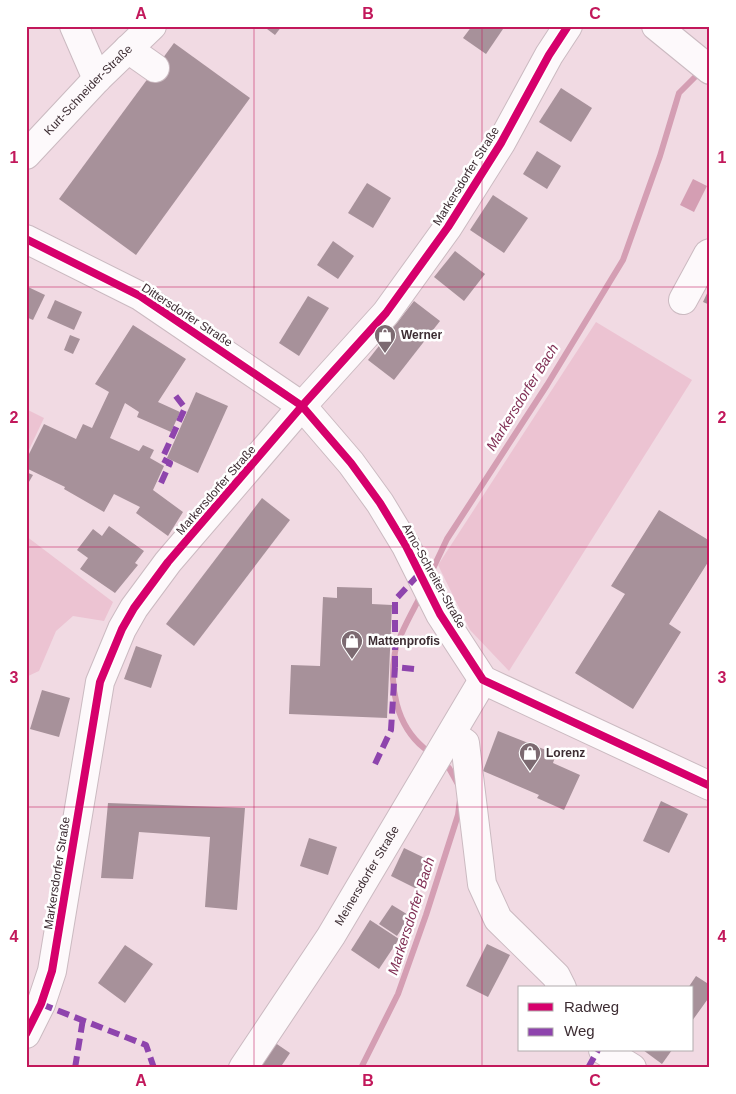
<svg xmlns="http://www.w3.org/2000/svg" width="736" height="1094" viewBox="0 0 736 1094" font-family="Helvetica,sans-serif">
	<style>
		.green { fill: #ecc3d2 }
		.water { fill: #d49eb3 }
		.lines { fill: none; stroke-linecap: round; stroke-linejoin: round }
		.stream { stroke: #d49eb3; stroke-width: 6 }
		.building { fill: #a7919a }
		.minor-casing { stroke: #cbbac1; stroke-width: 30 }
		.minor { stroke: #fdf9fb; stroke-width: 28 }
		.quiet { stroke: #8e44ad; stroke-width: 6; stroke-dasharray: 12 6; stroke-linecap: butt }
		.cycleway-casing { stroke: #fff; stroke-width: 11 }
		.cycleway { stroke: #d6006c; stroke-width: 8 }
		.grid { fill: none; stroke: #c2185b; stroke-width: 1; stroke-opacity: 0.55 }
		.labels { text-anchor: middle; dominant-baseline: central; stroke-width: 5; stroke-linejoin: round; paint-order: stroke }
		.street-label { font-size: 12px; fill: #3d2d33; stroke: #fff }
		.poi-label { font-size: 12px; font-weight: bold; fill: #3d2d33; stroke: #fff; text-anchor: start }
		.water-label { font-size: 14px; font-style: italic; fill: #802f54; stroke: #fff }
		.neatline { fill: none; stroke: #c2185b; stroke-width: 2 }
		.grid-label { font-size: 16px; text-anchor: middle; font-weight: bold; fill: #c2185b }
	</style>
	<rect width="100%" height="100%" fill="#f1dae3"/>
	<g class="green">
		<polygon points="596,322 692,380 509,671 470,630 438,565"/>
		<polygon points="26,409 44,418 26,456"/>
		<polygon points="26,536 113,602 104,621 73,616 56,631 39,671 26,677"/>
	</g>
	<polygon class="water" points="693,179 707,186 694,212 680,205"/>
	<g class="lines">
		<g class="stream">
			<polyline points="429,577 447,539 547,385 623,260 660,156 679,93 702,70"/>
			<path d="M421 595C414 609 397 638 395 652 389 686 396 725 424 748"/>
			<polyline points="449,768 459,786"/>
			<polyline points="361,1068 398,994 426,915 458,815 460,800"/>
		</g>
	</g>
	<g class="building">
		<polygon points="263,26 282,26 275,35"/>
		<polygon points="472,26 498,26 503,29 486,54 463,38"/>
		<polygon points="174,43 250,98 136,255 59,199"/>
		<polygon points="561,88 592,108 571,142 539,122"/>
		<polygon points="537,151 561,166 547,189 523,174"/>
		<polygon points="367,183 391,198 373,228 348,213"/>
		<polygon points="493,195 528,218 504,253 470,230"/>
		<polygon points="333,241 354,256 338,279 317,265"/>
		<polygon points="455,251 485,274 464,301 434,277"/>
		<polygon points="26,286 45,295 33,320 26,317"/>
		<polygon points="710,287 710,305 703,302"/>
		<polygon points="308,296 329,308 299,356 279,343"/>
		<polygon points="55,300 82,312 74,330 47,318"/>
		<polygon points="414,301 440,321 394,380 368,360"/>
		<polygon points="133,325 186,359 158,402 180,412 171,432 137,417 139,412 125,403 110,438 139,451 143,445 154,450 150,458 164,466 153,490 183,512 168,536 136,513 140,507 114,494 104,512 64,489 65,487 26,468 26,460 44,424 76,439 83,424 92,428 109,392 95,384"/>
		<polygon points="70,335 80,339 73,354 64,350"/>
		<polygon points="196,392 228,406 198,473 167,458"/>
		<polygon points="26,472 33,475 26,487"/>
		<polygon points="262,498 290,520 194,646 166,624"/>
		<polygon points="659,510 710,541 710,559 669,624 681,632 633,709 575,673 625,594 611,586"/>
		<polygon points="109,526 144,551 135,563 138,565 115,593 80,569 88,558 77,550 93,529 102,536"/>
		<polygon points="337,587 372,588 372,604 392,605 387,718 289,714 291,665 320,666 323,597 337,598"/>
		<polygon points="136,646 162,655 151,688 124,679"/>
		<polygon points="42,690 70,698 59,737 30,729"/>
		<polygon points="498,731 556,754 553,763 580,775 564,810 537,798 539,795 483,771"/>
		<polygon points="661,801 688,814 669,853 643,841"/>
		<polygon points="108,803 245,808 237,910 205,907 210,837 139,832 133,879 101,878"/>
		<polygon points="309,838 337,847 328,875 300,866"/>
		<polygon points="404,848 431,861 417,889 391,876"/>
		<polygon points="392,905 410,916 397,936 379,924"/>
		<polygon points="370,920 399,939 379,969 351,950"/>
		<polygon points="487,944 510,955 488,997 466,986"/>
		<polygon points="125,945 153,964 125,1003 98,983"/>
		<polygon points="696,976 710,985 710,996 692,1021 692,988 688,988"/>
		<polygon points="271,1040 290,1053 280,1068 259,1068"/>
		<polygon points="643,1050 672,1050 662,1064"/>
	</g>
	<g class="lines">
		<g class="minor-casing">
			<g id="minor">
				<polyline points="74,26 97,79"/>
				<polyline points="656,26 710,70"/>
				<polyline points="128,49 155,68"/>
				<path id="s1" d="M26 155 97 79 152 26"/>
				<polyline points="26,239 140,296 302,406 351,463 380,503 406,546 440,614 483,680 710,786"/>
				<polyline points="683,300 708,254 710,253"/>
				<polyline points="452,734 465,743 482,884 498,919 556,976 562,988"/>
				<polyline points="26,1034 41,1004 52,971 100,682 122,629 134,608 168,562 302,406 386,313 448,227 501,143 549,55 568,26"/>
				<polyline points="603,1050 632,1068"/>
				<path id="s2" d="M243 1068 331 936 483 680"/>
			</g>
		</g>
		<use href="#minor" class="minor"/>
		<g class="quiet">
			<polyline points="161,483 170,463 162,459 185,408 175,395"/>
			<polyline points="414,669 395,667 395,600 420,573"/>
			<polyline points="375,764 391,730 395,667"/>
			<polyline points="41,1004 146,1045 154,1068"/>
			<polyline points="75,1068 83,1019"/>
			<polyline points="588,1068 598,1050"/>
		</g>
		<g class="cycleway-casing">
			<g id="cycleway">
				<polyline points="26,239 140,296 302,406 351,463 380,503 406,546 440,614 483,680 710,786"/>
				<polyline points="26,1034 41,1004 52,971 100,682 122,629 134,608 168,562 302,406 386,313 448,227 501,143 549,55 568,26"/>
			</g>
		</g>
		<use href="#cycleway" class="cycleway"/>
	</g>
	<path class="grid" d="M254 26V1068M482 26V1068M26 287H710M26 547H710M26 807H710"/>
	<defs>
		<g id="shop-pin" transform="scale(1.125)"><path d="M0 17L-7.5 6A9.5 9.5 0 1 1 7.5 6Z" fill="#7c6a71" stroke="#fff"/><path d="M-5-2.5h2.3a2.7 3.5 0 0 1 5.4 0H5L5.5 6h-11ZM-1.5-2.5h3a1.5 2.3 0 0 0-3 0Z" fill="#fff"/></g>
	</defs>
	<g fill-rule="evenodd">
		<use href="#shop-pin" x="385" y="335"/>
		<use href="#shop-pin" x="352" y="641"/>
		<use href="#shop-pin" x="530" y="753"/>
	</g>
	<g class="labels">
		<g class="street-label">
			<text stroke="none"><textPath href="#s1" startOffset="90">Kurt-Schneider-Straße</textPath></text>
			<text transform="translate(466 176) rotate(-58)">Markersdorfer Straße</text>
			<text transform="translate(187 315) rotate(33)">Dittersdorfer Straße</text>
			<text transform="translate(216 490) rotate(-49)">Markersdorfer Straße</text>
			<text transform="translate(434 576) rotate(61)">Arno-Schreiter-Straße</text>
			<text transform="translate(57 873) rotate(-81)">Markersdorfer Straße</text>
			<text stroke="none"><textPath href="#s2" startOffset="229">Meinersdorfer Straße</textPath></text>
		</g>
		<g class="poi-label">
			<text x="401" y="335">Werner</text>
			<text x="368" y="641">Mattenprofis</text>
			<text x="546" y="753">Lorenz</text>
		</g>
		<g class="water-label">
			<text transform="translate(522 397) rotate(-58)">Markersdorfer Bach</text>
			<text transform="translate(411 916) rotate(-72)">Markersdorfer Bach</text>
		</g>
	</g>
	<rect width="736" height="1094" fill="none" stroke="#ffffff" stroke-width="55"/>
	<rect x="518" y="986" width="175" height="65" fill="#ffffff" stroke="#b1abad"/>
	<rect x="528" y="1003" width="25" height="8" fill="#d6006c" stroke="#b1abad"/>
	<text x="564" y="1012" font-size="15" fill="#3d2d33">Radweg</text>
	<rect x="528" y="1028" width="25" height="8" fill="#8e44ad" stroke="#b1abad"/>
	<text x="564" y="1036" font-size="15" fill="#3d2d33">Weg</text>
	<rect x="28" y="28" width="680" height="1038" class="neatline"/>
	<g class="grid-label">
		<text x="141" y="19">A</text>
		<text x="368" y="19">B</text>
		<text x="595" y="19">C</text>
		<text x="14" y="163">1</text>
		<text x="722" y="163">1</text>
		<text x="14" y="423">2</text>
		<text x="722" y="423">2</text>
		<text x="14" y="683">3</text>
		<text x="722" y="683">3</text>
		<text x="14" y="942">4</text>
		<text x="722" y="942">4</text>
		<text x="141" y="1086">A</text>
		<text x="368" y="1086">B</text>
		<text x="595" y="1086">C</text>
	</g>
</svg>
